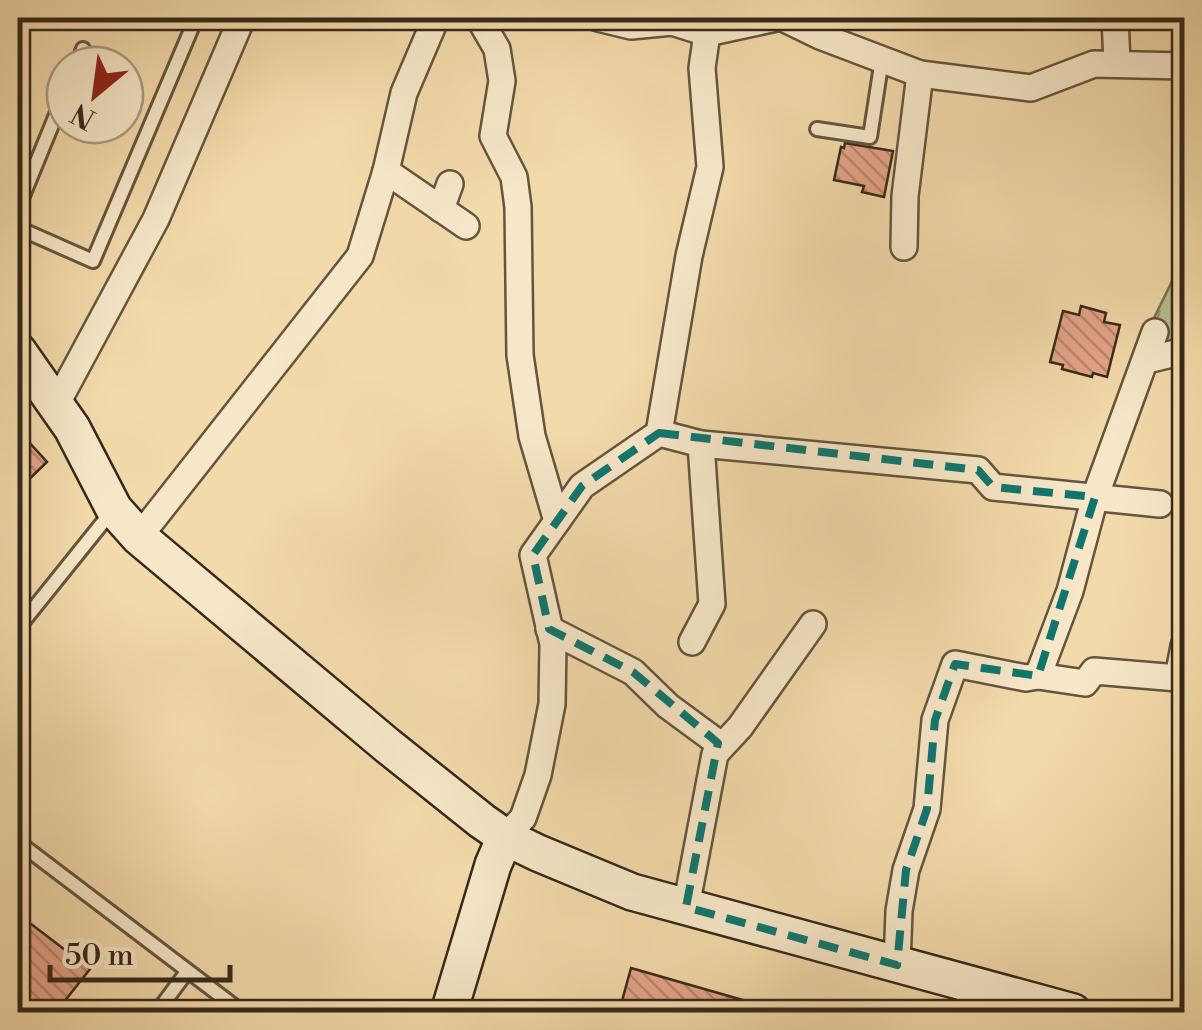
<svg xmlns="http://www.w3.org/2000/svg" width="1202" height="1030" viewBox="0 0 1202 1030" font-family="'Libre Bodoni',serif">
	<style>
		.park { fill: url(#park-tufts); stroke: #767453; stroke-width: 2.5 }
		.building { fill: url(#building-back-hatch); stroke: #35291b; stroke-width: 2.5 }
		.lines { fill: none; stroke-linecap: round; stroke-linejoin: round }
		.lane-casing { stroke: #64553f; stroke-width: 18 }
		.street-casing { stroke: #64553f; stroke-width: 30 }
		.secondary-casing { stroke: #35291b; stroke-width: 40 }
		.lane { stroke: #f7e7c8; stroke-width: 12 }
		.street { stroke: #f7e7c8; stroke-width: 25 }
		.secondary { stroke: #f7e7c8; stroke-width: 35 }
		.marked { fill: none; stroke: #0f766e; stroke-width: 8; stroke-dasharray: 20 12; stroke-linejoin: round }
	</style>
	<defs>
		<pattern id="park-tufts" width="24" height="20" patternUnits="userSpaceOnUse" patternTransform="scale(2.5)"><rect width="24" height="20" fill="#b7c08b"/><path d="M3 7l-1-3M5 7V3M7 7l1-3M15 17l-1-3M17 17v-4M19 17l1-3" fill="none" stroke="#969c71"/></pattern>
		<pattern id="building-back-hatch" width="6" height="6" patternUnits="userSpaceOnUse" patternTransform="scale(2.5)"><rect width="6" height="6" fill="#e6a489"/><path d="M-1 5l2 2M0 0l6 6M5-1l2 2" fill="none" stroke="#bb866f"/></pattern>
	</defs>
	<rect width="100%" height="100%" fill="#f3daaa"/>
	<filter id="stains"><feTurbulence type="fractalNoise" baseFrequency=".002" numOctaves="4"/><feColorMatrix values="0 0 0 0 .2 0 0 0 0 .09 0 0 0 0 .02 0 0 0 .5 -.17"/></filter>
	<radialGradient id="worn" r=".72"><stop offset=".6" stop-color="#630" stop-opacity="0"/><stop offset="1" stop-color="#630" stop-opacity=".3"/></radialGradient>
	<polygon class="park" points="1184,257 1184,338 1166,342 1150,326"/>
	<g class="building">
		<polygon points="845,143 893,151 884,197 862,192 864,186 834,180 841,147 844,148"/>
		<polygon points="1081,306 1106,313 1104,322 1120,325 1107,377 1093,373 1092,377 1062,369 1063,365 1050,362 1063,311 1079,315"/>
		<polygon points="18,430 47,462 18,490"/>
		<polygon points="18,914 90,969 56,1012 18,1012"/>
		<polygon points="631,968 767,1007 766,1012 619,1012"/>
	</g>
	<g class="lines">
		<g class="lane-casing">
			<g id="lane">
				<polyline points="77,65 83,49"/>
				<polyline points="817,129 870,137 882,59"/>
				<polyline points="18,208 65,93"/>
				<polyline points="18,220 25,231 93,261 196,18"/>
				<polyline points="18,628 112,511"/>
				<polyline points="18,842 242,1012"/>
				<polyline points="157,1012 186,973"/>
			</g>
		</g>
		<g class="street-casing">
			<g id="street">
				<polyline points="479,18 497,49 502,81 493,136 514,177 518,207 520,355 532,436 557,521"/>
				<polyline points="598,18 631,26 672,22 707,33"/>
				<polyline points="783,18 820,36 920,74 1031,88 1094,64 1184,66"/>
				<polyline points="1115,18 1117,62"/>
				<polyline points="386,171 466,226"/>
				<polyline points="441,209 450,184"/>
				<polyline points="904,247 905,196 920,74"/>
				<polyline points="1147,360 1184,351"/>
				<polyline points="56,405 156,219 242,18"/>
				<polyline points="659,433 701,444 978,470 993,487 1160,504"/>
				<polyline points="139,537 360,256 386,171 404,93 436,18"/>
				<polyline points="549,629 633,672 668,706 721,745"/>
				<polyline points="692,642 712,604 701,444"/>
				<polyline points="1038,676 1085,683 1094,671 1178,678 1184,646"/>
				<polyline points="505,837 523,818 538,775 552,704 553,644 533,555 582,486 659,433 689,256 710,167 702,68 707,33 776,18"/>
				<polyline points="686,907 715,754 740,727 813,624"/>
				<polyline points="897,965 899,911 906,870 927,809 935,720 955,664 1026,678 1038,676 1070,591 1095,497 1155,332"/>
				<polyline points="967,983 972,1012"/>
			</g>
		</g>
		<g class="secondary-casing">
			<g id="secondary">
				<polyline points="18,351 72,428 114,509 139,537 388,746 482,821 505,837 538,853 632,892 1073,1012"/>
				<polyline points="449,1012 493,865 505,837"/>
			</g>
		</g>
		<use href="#lane" class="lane"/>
		<use href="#street" class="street"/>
		<use href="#secondary" class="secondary"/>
	</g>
	<path class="marked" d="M659 433 978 470 993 487 1095 497 1038 676 955 664 935 720 927 809 906 870 897 965 686 907 718 743 633 672 549 629 533 555 582 486Z"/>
	<rect width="1202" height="1030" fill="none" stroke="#f3daaa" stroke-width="60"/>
	<rect x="20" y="20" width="1162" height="990" fill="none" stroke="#35291b" stroke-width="5"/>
	<rect x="30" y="30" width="1142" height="970" fill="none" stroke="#35291b" stroke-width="2.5"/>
	<g transform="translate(95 95) rotate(209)"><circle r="48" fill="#f7e7c8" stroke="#a99b83" stroke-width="2.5"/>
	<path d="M0-8L18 38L0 25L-18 38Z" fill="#8f2418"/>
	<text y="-15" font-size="28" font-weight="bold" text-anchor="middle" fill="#35291b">N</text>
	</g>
	<path d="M50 965v15h180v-15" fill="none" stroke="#35291b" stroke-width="5"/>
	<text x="65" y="965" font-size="30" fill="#35291b" stroke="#f7e7c8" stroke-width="8" paint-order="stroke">50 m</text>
	<rect width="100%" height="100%" filter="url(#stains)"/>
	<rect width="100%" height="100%" fill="url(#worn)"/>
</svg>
